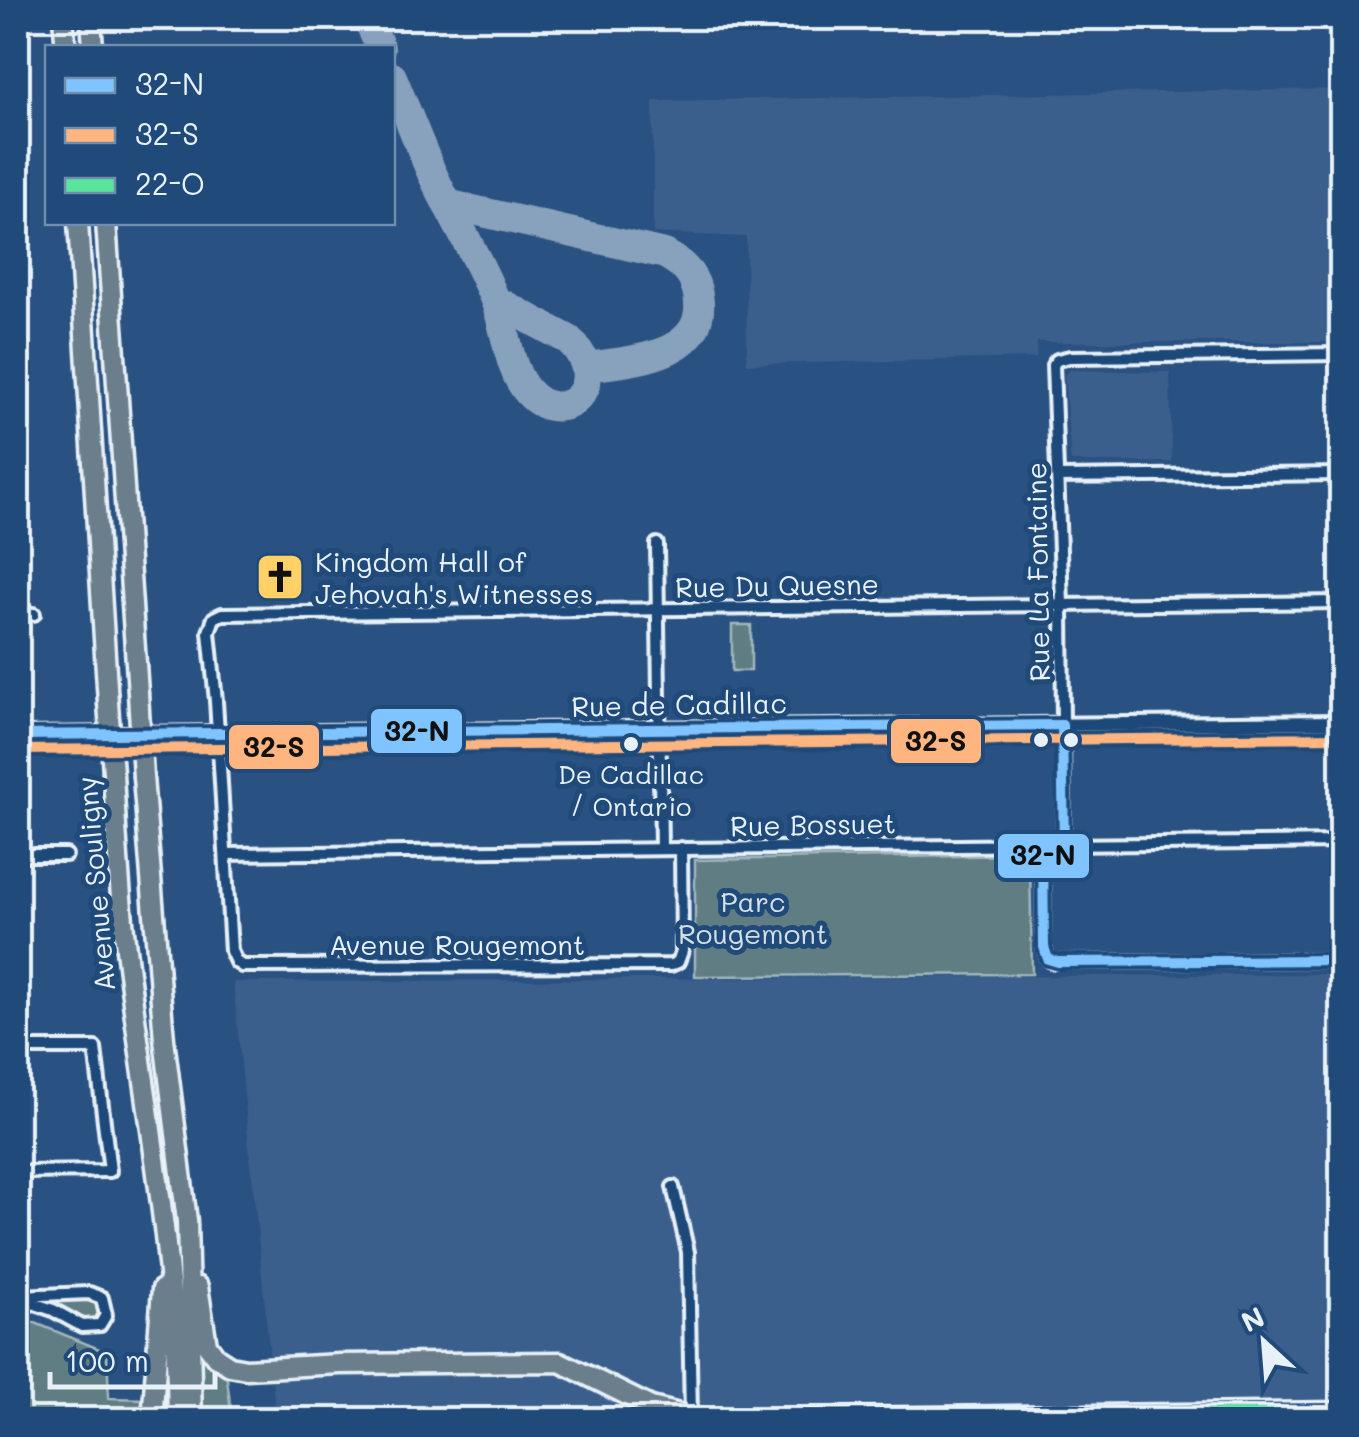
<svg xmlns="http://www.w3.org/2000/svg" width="1359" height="1437" viewBox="0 0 1359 1437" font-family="Mali,sans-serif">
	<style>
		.built { fill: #3b5f8d }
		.green { fill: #5e7d82; stroke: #a3b7bd; stroke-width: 2.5 }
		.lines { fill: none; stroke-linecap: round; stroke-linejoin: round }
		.taxiway { stroke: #88a1bc; stroke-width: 30 }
		.minor-casing { stroke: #e8f1f8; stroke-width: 18 }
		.tertiary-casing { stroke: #e8f1f8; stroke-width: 20 }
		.primary-casing { stroke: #e8f1f8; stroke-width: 25 }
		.trunk-casing { stroke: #e8f1f8; stroke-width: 25 }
		.minor { stroke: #1f4a7a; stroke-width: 10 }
		.tertiary { stroke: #1f4a7a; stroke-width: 12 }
		.primary { stroke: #6b7e8b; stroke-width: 18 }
		.trunk { stroke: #6b7e8b; stroke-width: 18 }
		.minor-bridge-casing { stroke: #e8f1f8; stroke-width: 18; stroke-linecap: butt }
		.trunk-bridge-casing { stroke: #e8f1f8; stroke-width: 25; stroke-linecap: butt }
		.minor-bridge { stroke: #1f4a7a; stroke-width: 10 }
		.trunk-bridge { stroke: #6b7e8b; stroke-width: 18 }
		.bus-1-casing { stroke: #1f4a7a; stroke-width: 18 }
		.bus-2-casing { stroke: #1f4a7a; stroke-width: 18 }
		.bus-3-casing { stroke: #1f4a7a; stroke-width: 18 }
		.bus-1 { stroke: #80c4ff; stroke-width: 10 }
		.bus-2 { stroke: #ffb580; stroke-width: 10 }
		.bus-3 { stroke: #5ae49d; stroke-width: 10 }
		.bus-dot { fill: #e8f1f8; stroke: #1f4a7a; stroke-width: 4 }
		.labels { text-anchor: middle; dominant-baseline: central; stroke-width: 10; stroke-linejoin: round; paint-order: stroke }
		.bus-label { font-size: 26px; fill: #e8f1f8; stroke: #1f4a7a }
		.poi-label { font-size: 28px; fill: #e8f1f8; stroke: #1f4a7a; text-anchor: start }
		.street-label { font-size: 28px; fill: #e8f1f8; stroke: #1f4a7a }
		.park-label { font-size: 28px; fill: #d3e0e6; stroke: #1f4a7a }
		.line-badge { stroke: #1f4a7a; stroke-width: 4 }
		.pale-badge-label { font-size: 28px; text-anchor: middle; font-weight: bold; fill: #111 }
	</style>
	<rect width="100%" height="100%" fill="#295181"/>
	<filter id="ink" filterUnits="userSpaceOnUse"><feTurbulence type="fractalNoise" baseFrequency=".01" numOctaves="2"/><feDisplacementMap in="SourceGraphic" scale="20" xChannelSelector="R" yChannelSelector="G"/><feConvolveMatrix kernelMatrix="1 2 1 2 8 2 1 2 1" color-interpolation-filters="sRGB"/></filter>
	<g filter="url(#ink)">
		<g class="built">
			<polygon points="1341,89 1341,342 1037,342 1036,358 747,364 746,237 653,233 653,101"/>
			<polygon points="1070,370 1170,372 1172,462 1071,462 1064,375"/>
			<polygon points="1341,974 1341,1419 276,1419 233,982"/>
		</g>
		<g class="green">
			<rect x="732" y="625" width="19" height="46"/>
			<polygon points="1027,855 1030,860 1032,974 695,976 695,860"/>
			<polygon points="54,1301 91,1301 99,1306 100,1316 95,1320 87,1321 54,1304"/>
			<polygon points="18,1316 107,1352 109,1398 148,1399 146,1419 18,1419"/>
			<polygon points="203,1352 227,1379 232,1419 203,1419 197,1355"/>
		</g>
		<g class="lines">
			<g class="taxiway">
				<polyline points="368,18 380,48"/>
				<path d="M392 77C405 108 417 139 430 169 450 213 477 255 495 300 507 328 507 369 529 393 563 430 614 384 569 340L495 300"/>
				<path d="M447 204 665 254C682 263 695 275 698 295 710 358 627 361 587 367"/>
			</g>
			<g class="minor-casing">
				<g id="minor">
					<polyline points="1058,477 1342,474"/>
					<polyline points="657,544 661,848"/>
					<polyline points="18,615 34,614"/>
					<polyline points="216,701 209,632 214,618 222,614 1342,602"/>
					<polyline points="220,766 231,951 236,962 242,966 671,965 678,962 682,951 681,848"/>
					<polyline points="1043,845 1044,947 1048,959 1053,962 1342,960"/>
					<polyline points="1064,845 1062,604 1053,365 1057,360 1070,357 1342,354"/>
					<polyline points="226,854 1342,842"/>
					<polyline points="18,855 66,855"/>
					<polyline points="18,1048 95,1048 110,1171 18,1172"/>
					<polyline points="673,1187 688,1252 691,1417"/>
					<polyline points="18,1296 89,1293 102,1298 106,1315 100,1325 82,1326 53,1310 18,1298"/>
				</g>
			</g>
			<g class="tertiary-casing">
				<polyline id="tertiary" points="18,735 1342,722"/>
			</g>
			<g class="primary-casing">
				<polyline id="primary" points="683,1420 1342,1412"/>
			</g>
			<g class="trunk-casing">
				<g id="trunk">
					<polyline points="63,18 66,48"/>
					<polyline points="91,18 93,48"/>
					<polyline points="78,222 108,703"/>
					<polyline points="106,222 138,693"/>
					<path d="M113 773C116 831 119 890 126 949 145 1106 176 1260 178 1420"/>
					<polyline points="143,777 164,1039 187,1221 192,1420"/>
					<polyline points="198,1287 207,1345 216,1357 230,1366 246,1369 340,1364 560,1362 651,1407 691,1417"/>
					<polyline points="152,1420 162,1289"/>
				</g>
			</g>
			<use href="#minor" class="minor"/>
			<use href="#tertiary" class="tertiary"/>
			<use href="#primary" class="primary"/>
			<use href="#trunk" class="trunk"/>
			<g class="minor-bridge-casing">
				<polyline id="minor-bridge" points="216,701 220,766"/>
			</g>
			<g class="trunk-bridge-casing">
				<g id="trunk-bridge">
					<polyline points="138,693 143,777"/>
					<polyline points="108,703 113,773"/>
				</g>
			</g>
			<use href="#minor-bridge" class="minor-bridge"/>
			<use href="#trunk-bridge" class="trunk-bridge"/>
			<g class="bus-1-casing">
				<polyline id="bus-1" points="18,735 1062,725 1064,845 1043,845 1044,947 1048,959 1058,962 1342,960"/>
			</g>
			<g class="bus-2-casing">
				<polyline id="bus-2" points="18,750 1342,737"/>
			</g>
			<g class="bus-3-casing">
				<polyline id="bus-3" points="724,1420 1342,1412"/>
			</g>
			<use href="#bus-1" class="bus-1"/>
			<use href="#bus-2" class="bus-2"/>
			<use href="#bus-3" class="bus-3"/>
		</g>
	</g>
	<defs>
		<g id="church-square" transform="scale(2.5)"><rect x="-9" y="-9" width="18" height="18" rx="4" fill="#ffd166" stroke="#1f4a7a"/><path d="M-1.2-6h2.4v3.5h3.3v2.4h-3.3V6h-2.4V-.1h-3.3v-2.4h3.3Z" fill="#111"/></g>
	</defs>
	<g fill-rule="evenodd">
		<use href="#church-square" x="280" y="577"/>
	</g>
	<g class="bus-dot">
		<circle cx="1041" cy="740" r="9"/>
		<circle cx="1071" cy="740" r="9"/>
		<circle cx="631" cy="744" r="9"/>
	</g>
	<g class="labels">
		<g class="bus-label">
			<text x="631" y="774">De Cadillac<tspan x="631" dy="32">/ Ontario</tspan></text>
		</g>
		<g class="poi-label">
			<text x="315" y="561">Kingdom Hall of<tspan x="315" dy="32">Jehovah's Witnesses</tspan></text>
		</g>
		<g class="street-label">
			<text transform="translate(1037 572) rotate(-91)">Rue La Fontaine</text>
			<text transform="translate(777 585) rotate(-1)">Rue Du Quesne</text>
			<text transform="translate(679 704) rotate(-1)">Rue de Cadillac</text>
			<text transform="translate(813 824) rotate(-1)">Rue Bossuet</text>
			<text transform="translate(95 884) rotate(-95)">Avenue Souligny</text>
			<text x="457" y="944">Avenue Rougemont</text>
		</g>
		<g class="park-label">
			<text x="753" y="901">Parc<tspan x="753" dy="32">Rougemont</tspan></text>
		</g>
	</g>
	<g class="line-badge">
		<rect x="369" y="707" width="95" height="48" rx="10" fill="#80c4ff"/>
		<rect x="889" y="717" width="94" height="48" rx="10" fill="#ffb580"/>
		<rect x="227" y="723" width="94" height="48" rx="10" fill="#ffb580"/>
		<rect x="996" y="832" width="95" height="48" rx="10" fill="#80c4ff"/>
	</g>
	<g class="pale-badge-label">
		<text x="417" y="741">32-N</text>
		<text x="936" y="751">32-S</text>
		<text x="274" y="757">32-S</text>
		<text x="1043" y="865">32-N</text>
	</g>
	<rect width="1359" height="1437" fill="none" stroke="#1f4a7a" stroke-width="60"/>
	<rect x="30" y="30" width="1299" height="1377" fill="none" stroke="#e8f1f8" stroke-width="4" filter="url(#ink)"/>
	<rect x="45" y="45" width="350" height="180" fill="#1f4a7a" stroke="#6f8dac" stroke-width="2.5"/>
	<rect x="65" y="78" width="50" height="15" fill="#80c4ff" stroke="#6f8dac" stroke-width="2.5"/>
	<text x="135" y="95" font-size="30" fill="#e8f1f8">32-N</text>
	<rect x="65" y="128" width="50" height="15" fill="#ffb580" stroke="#6f8dac" stroke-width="2.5"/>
	<text x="135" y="145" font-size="30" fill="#e8f1f8">32-S</text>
	<rect x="65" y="178" width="50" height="15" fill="#5ae49d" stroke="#6f8dac" stroke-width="2.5"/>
	<text x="135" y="195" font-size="30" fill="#e8f1f8">22-O</text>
	<g transform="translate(1264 1342) rotate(334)" stroke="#1f4a7a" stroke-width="8" paint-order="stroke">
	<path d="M0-8L18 38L0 25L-18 38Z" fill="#e8f1f8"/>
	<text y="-15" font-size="28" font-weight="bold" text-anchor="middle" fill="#e8f1f8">N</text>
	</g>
	<path d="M50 1372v15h165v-15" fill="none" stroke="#e8f1f8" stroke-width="5"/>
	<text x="65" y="1372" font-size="30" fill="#e8f1f8" stroke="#1f4a7a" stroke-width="8" paint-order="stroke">100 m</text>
</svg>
